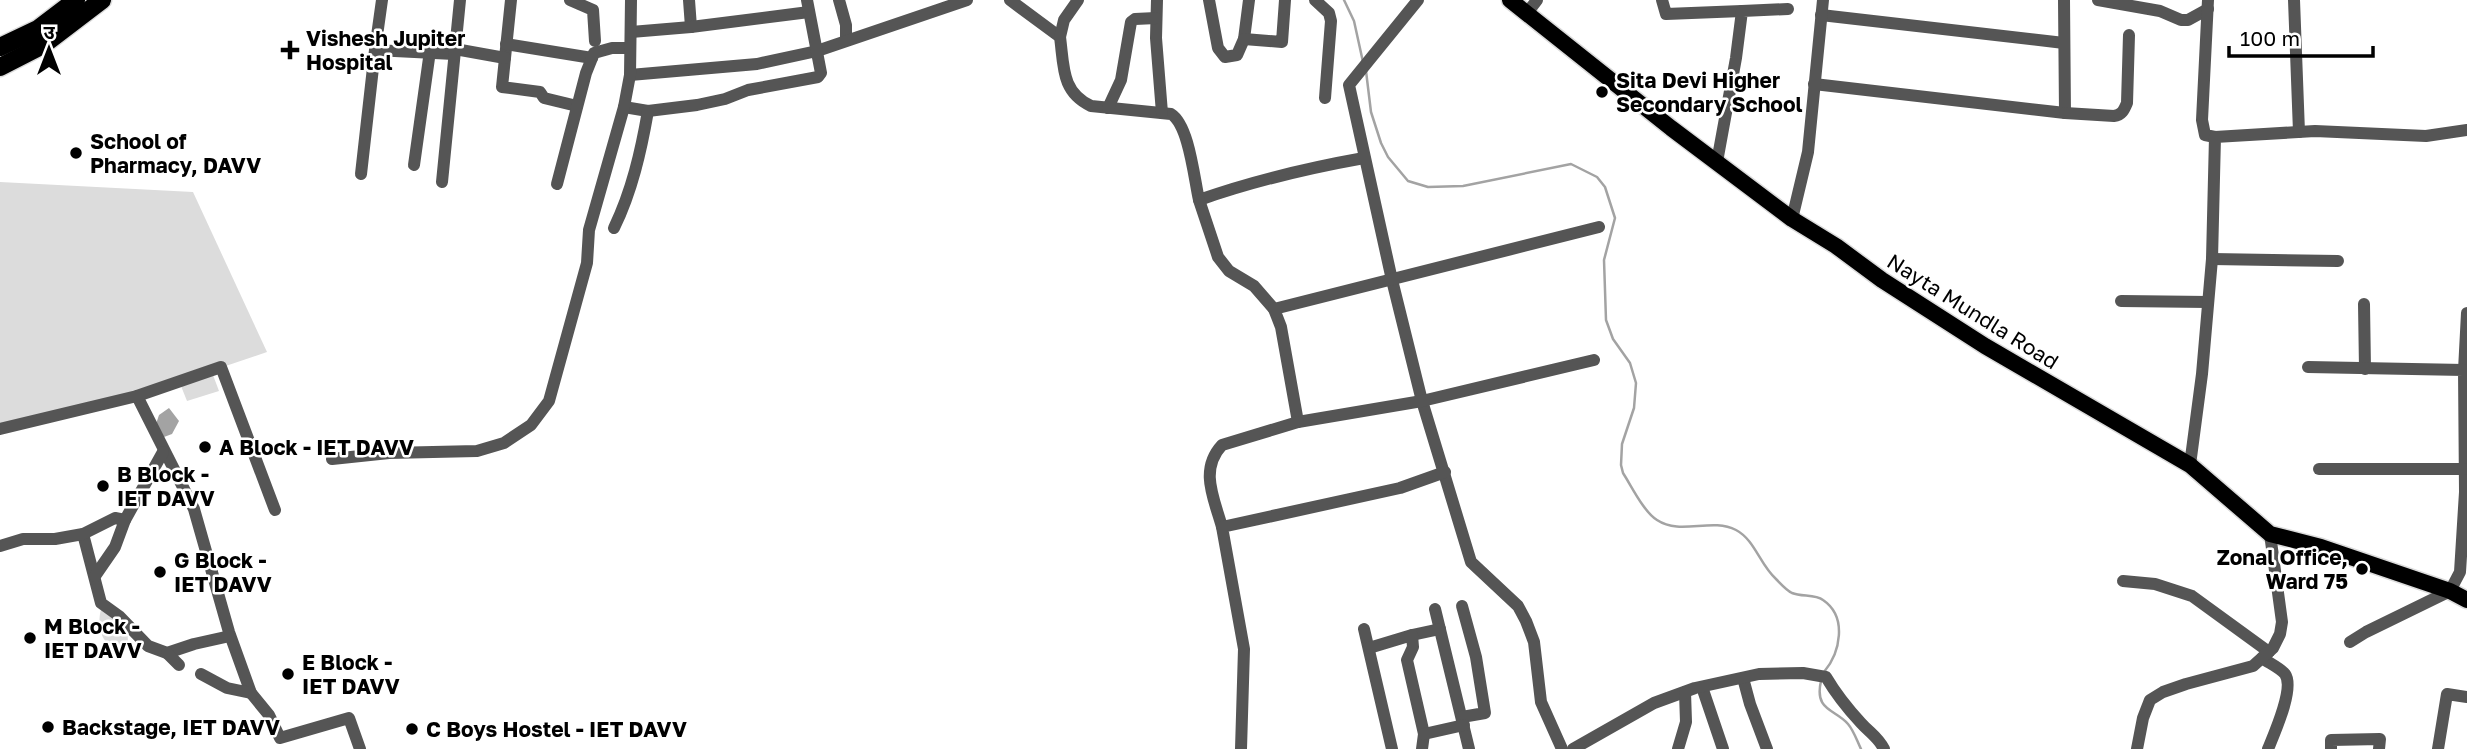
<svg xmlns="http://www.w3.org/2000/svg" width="2467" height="749" viewBox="0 0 2467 749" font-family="'Golos Text','Noto Sans Devanagari',sans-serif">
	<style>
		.green { fill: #dcdcdc }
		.water { fill: #a3a3a3 }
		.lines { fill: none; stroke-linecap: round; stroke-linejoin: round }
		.stream { stroke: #a3a3a3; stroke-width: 2.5 }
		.major-casing { stroke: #dbdbdb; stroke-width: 19 }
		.highway-casing { stroke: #dbdbdb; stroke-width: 21 }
		.minor { stroke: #555; stroke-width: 12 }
		.major { stroke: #000; stroke-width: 16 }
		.highway { stroke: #000; stroke-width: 18 }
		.poi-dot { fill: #000; stroke: #fff; stroke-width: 2.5 }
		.labels { text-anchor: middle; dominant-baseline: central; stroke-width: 5; stroke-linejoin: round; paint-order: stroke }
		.poi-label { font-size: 21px; font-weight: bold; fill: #000; stroke: #fff; text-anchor: start }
		.street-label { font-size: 21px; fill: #000; stroke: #fff }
	</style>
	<rect width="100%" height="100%" fill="#fff"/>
	<g class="green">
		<polygon points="0,182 193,192 267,352 137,396 0,429"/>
		<polygon points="213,375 219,391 187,401 181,386"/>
		<path d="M101 609C115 617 134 630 126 649L114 650C100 639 97 626 101 609Z"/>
	</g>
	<polygon class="water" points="169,408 179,421 172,434 164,437 156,424 159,415"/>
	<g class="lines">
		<g class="stream">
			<polyline points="1344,0 1354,21 1363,62"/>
			<path d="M1366 71 1371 112 1381 143 1388 157 1408 181 1428 187 1463 186 1571 164 1597 177 1605 187 1615 218 1604 260 1606 320 1613 339 1630 363 1636 383 1634 408 1622 444 1621 465 1623 473C1632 487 1644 512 1657 520 1681 536 1711 517 1736 530 1755 540 1760 565 1776 579 1781 584 1786 590 1792 593 1802 597 1815 594 1823 600 1848 617 1840 653 1824 672"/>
			<path d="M1821 681C1814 711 1835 709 1848 724 1854 731 1857 741 1861 749"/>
		</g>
		<g class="major-casing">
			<polyline id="major" points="1510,0 1671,128 1792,219 1836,246 1882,280 1985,346 2190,465 2270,534 2321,547 2450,591 2467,600"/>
		</g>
		<g class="highway-casing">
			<g id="highway">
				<polyline points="0,47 38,29 76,0"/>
				<polyline points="0,67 43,45 102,0"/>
			</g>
		</g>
		<g class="minor">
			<polyline points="511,0 502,87 540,92 544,98 577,106"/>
			<polyline points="570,0 593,10 595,41"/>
			<polyline points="689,0 691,27"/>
			<polyline points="839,0 846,25 846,39"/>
			<path d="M1010 0 1060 37C1064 66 1061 92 1091 106L1171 114C1189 125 1194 178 1199 200 1253 181 1308 168 1364 158"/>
			<polyline points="1157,0 1156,38 1162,113"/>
			<polyline points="1209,0 1218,48 1225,57 1237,55 1244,39 1249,0"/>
			<polyline points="1315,0 1329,13 1331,21 1325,98"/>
			<polyline points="1418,0 1349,85 1392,280 1422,401 1471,562 1518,606 1526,621 1534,642 1541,702 1562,749"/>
			<polyline points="1662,0 1666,14 1742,11"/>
			<polyline points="2098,0 2160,11 2181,20 2188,20 2208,9"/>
			<polyline points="2208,0 2202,120 2205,135 2215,137"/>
			<polyline points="2294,0 2299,132"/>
			<polyline points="1527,13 1537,0"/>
			<polyline points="1821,15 2064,43"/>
			<polyline points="631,32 691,27 809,12"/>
			<polyline points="1060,37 1064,20 1078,0"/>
			<polyline points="1244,39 1282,42 1285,0"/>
			<polyline points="506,44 592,58"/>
			<polyline points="455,49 505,58"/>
			<polyline points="375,50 382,0"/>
			<polyline points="630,75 757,64 817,51 967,0"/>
			<polyline points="1814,84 2065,113 2064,0"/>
			<polyline points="624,107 648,111 697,105 725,99 748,90 818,77 821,73 807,0"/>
			<polyline points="1108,108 1121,80 1131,22 1135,19 1156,18"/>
			<path d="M2065 113 2114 116C2122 115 2124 110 2127 103L2129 35"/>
			<polyline points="1717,162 1736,58 1742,11 1788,9"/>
			<polyline points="414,165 430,51"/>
			<polyline points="361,174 375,50 454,54"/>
			<polyline points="442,182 460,0"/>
			<polyline points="557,184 586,73 594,53 612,48 630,48"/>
			<polyline points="1199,200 1218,257 1229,271 1254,286 1274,309"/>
			<polyline points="1792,219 1808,152 1823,0"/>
			<path d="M614 228C632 191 641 151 648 111"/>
			<polyline points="2212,259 2338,261"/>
			<polyline points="2121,301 2208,302"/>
			<polyline points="2364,304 2365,369"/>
			<polyline points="2467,313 2464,370 2467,370"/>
			<polyline points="1594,360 1422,401 1298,422 1281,327 1274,309 1599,227"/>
			<polyline points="2308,367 2464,370 2465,492 2460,572 2450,591 2366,632 2350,642"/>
			<polyline points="137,396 194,509 229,632 251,693 269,715 280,738 349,718 360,749"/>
			<polyline points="0,429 137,396 221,367 275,510"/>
			<polyline points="332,459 389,453 477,451 504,443 531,425 549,401 587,263 589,230 624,107 630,75 631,0"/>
			<polyline points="2190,465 2202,374 2212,259 2215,137 2315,131 2426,136 2467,130"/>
			<polyline points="2319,469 2464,469"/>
			<path d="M1222 527C1214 498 1199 470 1222 445L1298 422"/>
			<polyline points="83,534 101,603 119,616 148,646 167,653 194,644 230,636"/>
			<polyline points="0,546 23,539 55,539 83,534 115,518 125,520 163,452"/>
			<polyline points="95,576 115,547 125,520"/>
			<polyline points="2123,581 2155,584 2192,596 2269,652"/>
			<polyline points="1435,609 1469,749"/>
			<polyline points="1364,629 1392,749"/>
			<polyline points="1412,635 1440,629"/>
			<polyline points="1369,648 1412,635 1413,647 1407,660 1424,734 1422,749"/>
			<polyline points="167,653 179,665"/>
			<path d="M2262 658C2269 663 2280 668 2285 674 2295 688 2274 734 2268 749"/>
			<polyline points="201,674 227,688 251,693"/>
			<polyline points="1743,678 1750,704 1767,749"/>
			<polyline points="1702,687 1723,749"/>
			<polyline points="1462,717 1485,713 1476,657 1462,606"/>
			<polyline points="1424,734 1464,725"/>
			<polyline points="1241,749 1244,649 1222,527 1400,488 1445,472"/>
			<path d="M1573 749 1654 703 1695 688 1759 674 1803 673 1826 677C1836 694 1848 709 1861 723 1870 733 1878 737 1884 749"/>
			<polyline points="1678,749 1686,722 1685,692"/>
			<polyline points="2137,749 2143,718 2150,700 2163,692 2186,684 2253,666 2273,648 2280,634 2282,622 2270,534"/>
			<polyline points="2331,749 2331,740 2380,739 2379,749"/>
			<polyline points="2438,749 2447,694 2467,697"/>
		</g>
		<use href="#major" class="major"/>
		<use href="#highway" class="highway"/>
	</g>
	<g class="poi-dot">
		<path d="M286.5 39.5h7v7h7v7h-7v7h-7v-7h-7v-7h7z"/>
		<circle cx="1602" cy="92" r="7"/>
		<circle cx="76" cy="153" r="7"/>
		<circle cx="205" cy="447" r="7"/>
		<circle cx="103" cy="486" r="7"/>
		<circle cx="2362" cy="569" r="7"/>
		<circle cx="160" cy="572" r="7"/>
		<circle cx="30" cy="638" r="7"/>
		<circle cx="288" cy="674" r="7"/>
		<circle cx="48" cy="727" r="7"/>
		<circle cx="412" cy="729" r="7"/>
	</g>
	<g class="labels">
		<g class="poi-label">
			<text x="306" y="38">Vishesh Jupiter<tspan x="306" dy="24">Hospital</tspan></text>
			<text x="1616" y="80">Sita Devi Higher<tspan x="1616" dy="24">Secondary School</tspan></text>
			<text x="90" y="141">School of<tspan x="90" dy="24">Pharmacy, DAVV</tspan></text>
			<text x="219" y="447">A Block - IET DAVV</text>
			<text x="117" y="474">B Block -<tspan x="117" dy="24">IET DAVV</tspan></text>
			<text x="2348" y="557" text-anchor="end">Zonal Office,<tspan x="2348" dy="24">Ward 75</tspan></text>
			<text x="174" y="560">G Block -<tspan x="174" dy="24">IET DAVV</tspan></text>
			<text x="44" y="626">M Block -<tspan x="44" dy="24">IET DAVV</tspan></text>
			<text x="302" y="662">E Block -<tspan x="302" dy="24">IET DAVV</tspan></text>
			<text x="62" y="727">Backstage, IET DAVV</text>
			<text x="426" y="729">C Boys Hostel - IET DAVV</text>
		</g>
		<g class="street-label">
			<text transform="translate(1973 311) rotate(32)">Nayta Mundla Road</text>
		</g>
	</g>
	<g transform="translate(49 49)" stroke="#ffffff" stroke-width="5" paint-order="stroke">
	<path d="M0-5L12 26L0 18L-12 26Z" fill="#000000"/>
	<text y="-10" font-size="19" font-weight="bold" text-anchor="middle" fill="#000000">उ</text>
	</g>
	<path d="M2229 46v10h144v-10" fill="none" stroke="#000000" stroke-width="3.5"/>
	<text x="2240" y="46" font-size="21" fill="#000000" stroke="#ffffff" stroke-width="5" paint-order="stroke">100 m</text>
</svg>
